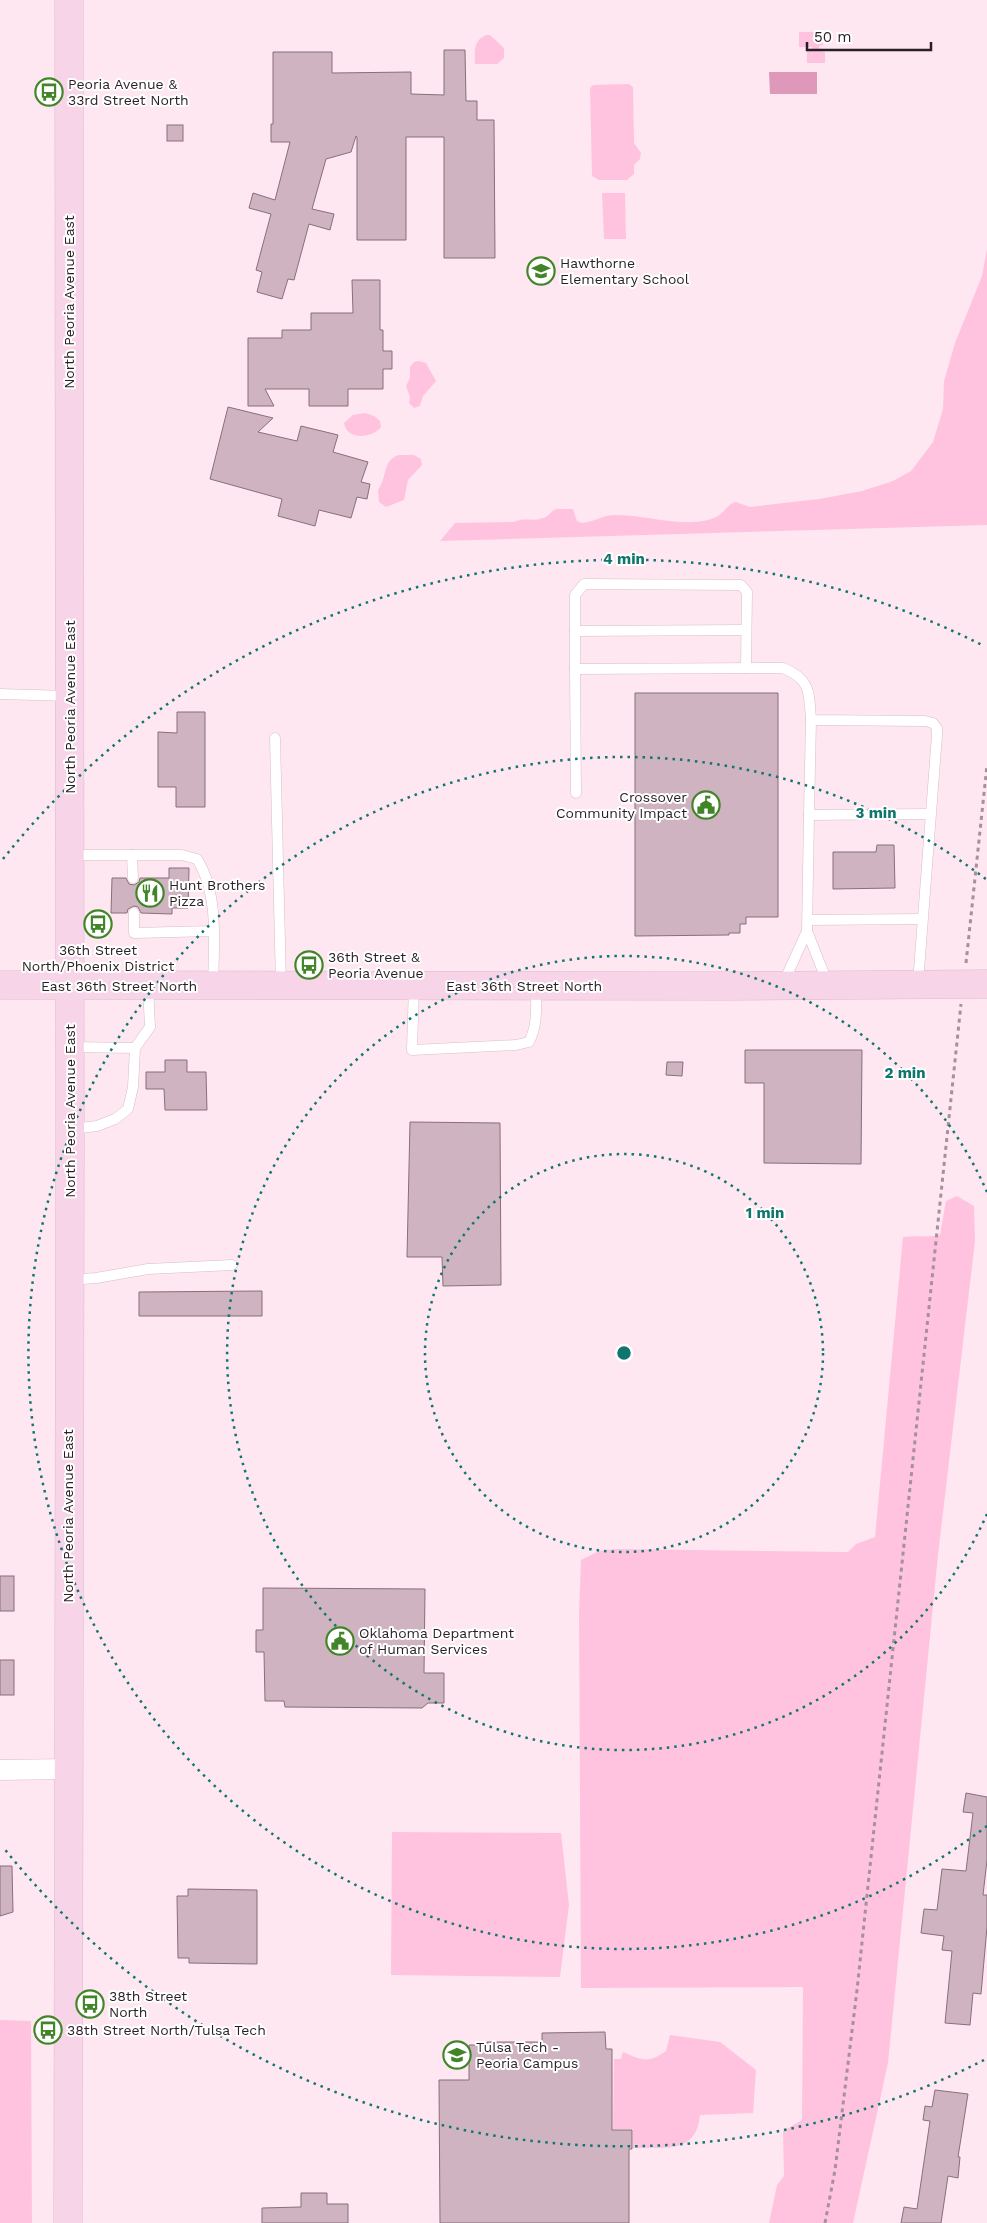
<svg xmlns="http://www.w3.org/2000/svg" width="987" height="2223" viewBox="0 0 987 2223" font-family="'Work Sans',sans-serif">
	<style>
		.green { fill: #ffc3e0 }
		.water { fill: #dd98ba }
		.building { fill: #cfb3c0; stroke: #886f7b }
		.lines { fill: none; stroke-linecap: round; stroke-linejoin: round }
		.lane-casing { stroke: #d8bdc9; stroke-width: 11 }
		.street-casing { stroke: #d8bdc9; stroke-width: 21 }
		.secondary-casing { stroke: #d8bdc9; stroke-width: 29 }
		.path { stroke: #a4929a; stroke-width: 3; stroke-dasharray: 4 4; stroke-linecap: butt }
		.lane { stroke: #fff; stroke-width: 10 }
		.street { stroke: #fff; stroke-width: 20 }
		.secondary { stroke: #f7d4e7; stroke-width: 28 }
		.ring { fill: none; stroke: #0f766e; stroke-width: 2.5; stroke-dasharray: 2.5 5 }
		.labels { text-anchor: middle; dominant-baseline: central; stroke-width: 4; stroke-linejoin: round; paint-order: stroke }
		.poi-label { font-size: 14px; fill: #281e23; stroke: #fff; text-anchor: start }
		.street-label { font-size: 14px; fill: #281e23; stroke: #fff }
		.centre { fill: #0f766e; stroke: #fff; stroke-width: 2.5 }
		.ring-label { font-size: 15px; text-anchor: middle; font-weight: bold; fill: #0f766e; stroke: #fff; stroke-width: 4; stroke-linejoin: round; paint-order: stroke }
	</style>
	<rect width="100%" height="100%" fill="#fee7f1"/>
	<g class="green">
		<polygon points="799,32 823,32 823,45 819,46 820,51 825,52 825,63 807,63 807,51 812,51 812,47 799,47"/>
		<path d="M486 35H490L504 48V58L497 64H475C475 51 473 41 486 35Z"/>
		<polygon points="629,84 633,87 634,143 641,153 640,159 634,165 634,174 627,180 599,180 592,176 590,88 593,85"/>
		<polygon points="602,193 625,193 626,239 604,239"/>
		<path d="M987 249V525L440 541 455 523 514 522C524 517 533 522 543 518 548 517 551 511 556 509H573L577 521 582 523C594 522 603 515 615 515 646 515 678 527 708 520 727 515 724 505 736 502L750 507 819 499 862 491 893 481 911 471 933 442 943 409 944 381 955 343 982 276Z"/>
		<polygon points="419,361 426,363 436,381 423,396 420,406 414,408 409,403 410,397 406,386 410,378 410,367 414,362"/>
		<path d="M365 413 374 416 380 421 381 427C372 439 346 440 344 423L353 415Z"/>
		<path d="M399 455H414L421 459 422 465 408 480 404 500 386 507 379 502 378 490C387 479 382 460 399 455Z"/>
		<path d="M957 1196 974 1206 975 1241 938 1555 888 2063 853 2223H769L777 2185 784 2176 783 2131 802 2120 803 1987 581 1988 579 1613 581 1560 599 1551 615 1549 848 1552 856 1544 875 1537 903 1237C916 1235 928 1238 940 1235L946 1201Z"/>
		<polygon points="392,1832 561,1833 569,1905 560,1977 391,1975"/>
		<polygon points="0,2020 31,2021 32,2223 0,2223"/>
		<path d="M670 2035 720 2042 756 2070 753 2113 700 2115C696 2155 665 2147 633 2148V2129H613L614 2059H621L623 2052C642 2060 648 2064 666 2051Z"/>
	</g>
	<polygon class="water" points="769,72 817,72 817,94 770,94"/>
	<g class="building">
		<polygon points="444,50 465,50 466,101 477,101 477,120 494,120 495,258 444,258 444,137 406,137 406,240 357,240 357,137 356,136 351,152 326,159 312,209 334,214 330,230 309,224 294,280 288,279 282,299 257,292 262,272 256,270 271,214 249,208 253,193 275,200 290,142 271,142 271,124 273,124 273,52 332,52 332,73 411,72 411,94 444,95"/>
		<rect x="167" y="125" width="16" height="16"/>
		<polygon points="352,280 380,280 380,330 383,330 383,351 392,351 392,369 383,369 383,389 348,389 348,406 309,406 309,389 265,389 274,406 248,406 248,338 282,338 282,330 311,330 311,313 353,313"/>
		<polygon points="228,407 273,418 258,432 297,441 301,426 338,435 333,452 368,462 361,482 370,484 367,499 357,497 351,518 319,510 315,526 278,516 282,499 210,479"/>
		<polygon points="635,693 778,693 778,917 746,917 746,924 740,924 740,933 729,933 729,935 635,936"/>
		<polygon points="177,712 205,712 205,807 176,807 176,787 158,787 158,732 177,733"/>
		<polygon points="877,845 894,845 895,888 833,889 833,852 876,852"/>
		<polygon points="169,868 189,868 188,908 172,908 172,914 141,913 138,907 134,906 128,909 127,913 111,913 112,878 126,878 129,884 134,885 139,882 140,878 169,878"/>
		<polygon points="745,1050 862,1050 861,1164 764,1163 764,1083 745,1083"/>
		<polygon points="165,1060 187,1060 187,1072 206,1072 207,1110 165,1110 164,1089 146,1089 146,1072 165,1072"/>
		<polygon points="667,1062 683,1062 682,1076 666,1075"/>
		<polygon points="410,1122 500,1123 501,1285 443,1286 442,1257 407,1257"/>
		<polygon points="262,1291 262,1316 139,1316 139,1292"/>
		<rect x="0" y="1576" width="14" height="35"/>
		<polygon points="263,1588 425,1589 424,1673 444,1673 444,1703 428,1703 422,1708 285,1707 284,1701 265,1701 264,1652 256,1652 256,1630 263,1630"/>
		<rect x="0" y="1660" width="14" height="35"/>
		<polygon points="966,1793 987,1797 987,1860 983,1895 987,1895 987,1927 981,1994 973,1993 970,2025 945,2023 952,1951 942,1950 944,1936 921,1933 924,1909 937,1910 942,1869 966,1871 973,1813 963,1812"/>
		<polygon points="0,1866 12,1866 13,1912 0,1916"/>
		<polygon points="188,1889 257,1890 257,1964 189,1963 189,1958 178,1958 177,1896 188,1896"/>
		<polygon points="605,2032 606,2049 612,2049 612,2130 632,2130 632,2149 629,2149 629,2223 440,2223 439,2080 469,2080 469,2045 487,2045 487,2042 542,2042 542,2033"/>
		<polygon points="935,2090 968,2094 958,2157 960,2157 958,2178 948,2176 941,2223 901,2223 904,2207 917,2209 930,2121 923,2120 925,2106 932,2107"/>
		<polygon points="301,2193 327,2193 327,2204 348,2204 348,2223 262,2223 262,2208 301,2207"/>
	</g>
	<g class="lines">
		<g class="lane-casing">
			<g id="lane">
				<polyline points="575,631 746,630"/>
				<polyline points="575,669 575,595 584,584 741,585 747,592 746,668"/>
				<polyline points="0,694 69,696"/>
				<polyline points="811,720 809,815 930,814"/>
				<polyline points="275,738 281,984"/>
				<path d="M576 793 575 669 783 668C811 679 809 693 811 720L925 721 933 723 937 728V735L918 983"/>
				<path d="M71 855H182L197 859C219 894 214 944 213 985"/>
				<polyline points="132,855 133,878"/>
				<polyline points="134,913 134,933 213,931"/>
				<polyline points="808,920 921,919"/>
				<polyline points="807,931 828,984"/>
				<polyline points="783,984 807,931 809,815"/>
				<path d="M414 986 412 1050 516 1045 529 1042C538 1025 536 1006 536 987"/>
				<polyline points="71,1047 135,1048"/>
				<polyline points="71,1129 97,1126 115,1119 128,1109 133,1087 135,1048 150,1027 148,986"/>
				<polyline points="70,1280 96,1278 148,1269 232,1265"/>
			</g>
		</g>
		<g class="street-casing">
			<polyline id="street" points="0,1770 68,1769"/>
		</g>
		<g class="secondary-casing">
			<g id="secondary">
				<polyline points="0,985 731,986 987,984"/>
				<polyline points="68,2223 70,1148 69,0"/>
			</g>
		</g>
		<g class="path">
			<polyline points="966,963 987,765"/>
			<polyline points="825,2223 835,2170 857,1990 961,1004"/>
		</g>
		<use href="#lane" class="lane"/>
		<use href="#street" class="street"/>
		<use href="#secondary" class="secondary"/>
	</g>
	<g class="ring">
		<circle cx="624" cy="1353" r="199"/>
		<path d="M987 1514A397 397 0 1 1 987 1192"/>
		<path d="M987 1826A596 596 0 1 1 987 880"/>
		<path d="M984 2060A794 794 0 0 1 3 1847M3 859A794 794 0 0 1 984 646"/>
	</g>
	<defs>
		<g id="bus-ring" transform="scale(1.4375)"><circle r="9.5" fill="#fff" stroke="#418528" stroke-width="1.5"/><path d="M-5-6H5V4H4V6H2V4H-2V6H-4V4H-5ZM-3.5-4V0h7V-4ZM-3.5 1.2v1.5H-2V1.2ZM2 1.2v1.5H3.5V1.2Z" fill="#418528"/></g>
		<g id="school-ring" transform="scale(1.4375)"><circle r="9.5" fill="#fff" stroke="#418528" stroke-width="1.5"/><path d="M0-5L7-2L0 1L-7-2ZM-4 1L0 2.5L4 1V4Q0 6-4 4Z" fill="#418528"/></g>
		<g id="civic-ring" transform="scale(1.4375)"><circle r="9.5" fill="#fff" stroke="#418528" stroke-width="1.5"/><path d="M-.6-6.5H3V-4.5H.6V-3L4-1V1h2V6H-6V1h2V-1L-.6-3ZM-1.2 2.5V6h2.4V2.5Z" fill="#418528"/></g>
		<g id="restaurant-ring" transform="scale(1.4375)"><circle r="9.5" fill="#fff" stroke="#418528" stroke-width="1.5"/><path d="M-5-6h1v4h1v-4h1v4h1v-4h1v5L-1.5 .5V6h-2V.5L-5-1ZM5-6V6H3V1.5H1.5Q1.5-4 5-6Z" fill="#418528"/></g>
	</defs>
	<g fill-rule="evenodd">
		<use href="#bus-ring" x="49" y="92"/>
		<use href="#school-ring" x="541" y="271"/>
		<use href="#civic-ring" x="706" y="805"/>
		<use href="#restaurant-ring" x="150" y="893"/>
		<use href="#bus-ring" x="98" y="924"/>
		<use href="#bus-ring" x="309" y="965"/>
		<use href="#civic-ring" x="340" y="1641"/>
		<use href="#bus-ring" x="90" y="2004"/>
		<use href="#bus-ring" x="48" y="2030"/>
		<use href="#school-ring" x="457" y="2055"/>
	</g>
	<g class="labels">
		<g class="poi-label">
			<text x="68" y="84">Peoria Avenue &amp;<tspan x="68" dy="16">33rd Street North</tspan></text>
			<text x="560" y="263">Hawthorne<tspan x="560" dy="16">Elementary School</tspan></text>
			<text x="687" y="797" text-anchor="end">Crossover<tspan x="687" dy="16">Community Impact</tspan></text>
			<text x="169" y="885">Hunt Brothers<tspan x="169" dy="16">Pizza</tspan></text>
			<text x="98" y="950" text-anchor="middle">36th Street<tspan x="98" dy="16">North/Phoenix District</tspan></text>
			<text x="328" y="957">36th Street &amp;<tspan x="328" dy="16">Peoria Avenue</tspan></text>
			<text x="359" y="1633">Oklahoma Department<tspan x="359" dy="16">of Human Services</tspan></text>
			<text x="109" y="1996">38th Street<tspan x="109" dy="16">North</tspan></text>
			<text x="67" y="2030">38th Street North/Tulsa Tech</text>
			<text x="476" y="2047">Tulsa Tech -<tspan x="476" dy="16">Peoria Campus</tspan></text>
		</g>
		<g class="street-label">
			<text transform="translate(69 302) rotate(-90)">North Peoria Avenue East</text>
			<text transform="translate(70 707) rotate(-90)">North Peoria Avenue East</text>
			<text x="119" y="986">East 36th Street North</text>
			<text x="524" y="986">East 36th Street North</text>
			<text transform="translate(70 1111) rotate(-90)">North Peoria Avenue East</text>
			<text transform="translate(68 1516) rotate(-90)">North Peoria Avenue East</text>
		</g>
	</g>
	<circle cx="624" cy="1353" r="8" class="centre"/>
	<g class="ring-label">
		<text x="624" y="564">4 min</text>
		<text x="876" y="818">3 min</text>
		<text x="905" y="1078">2 min</text>
		<text x="765" y="1218">1 min</text>
	</g>
	<path d="M807 42v8h124v-8" fill="none" stroke="#281e23" stroke-width="2.5"/>
	<text x="814" y="42" font-size="15" fill="#281e23" stroke="#ffffff" stroke-width="4" paint-order="stroke">50 m</text>
</svg>
